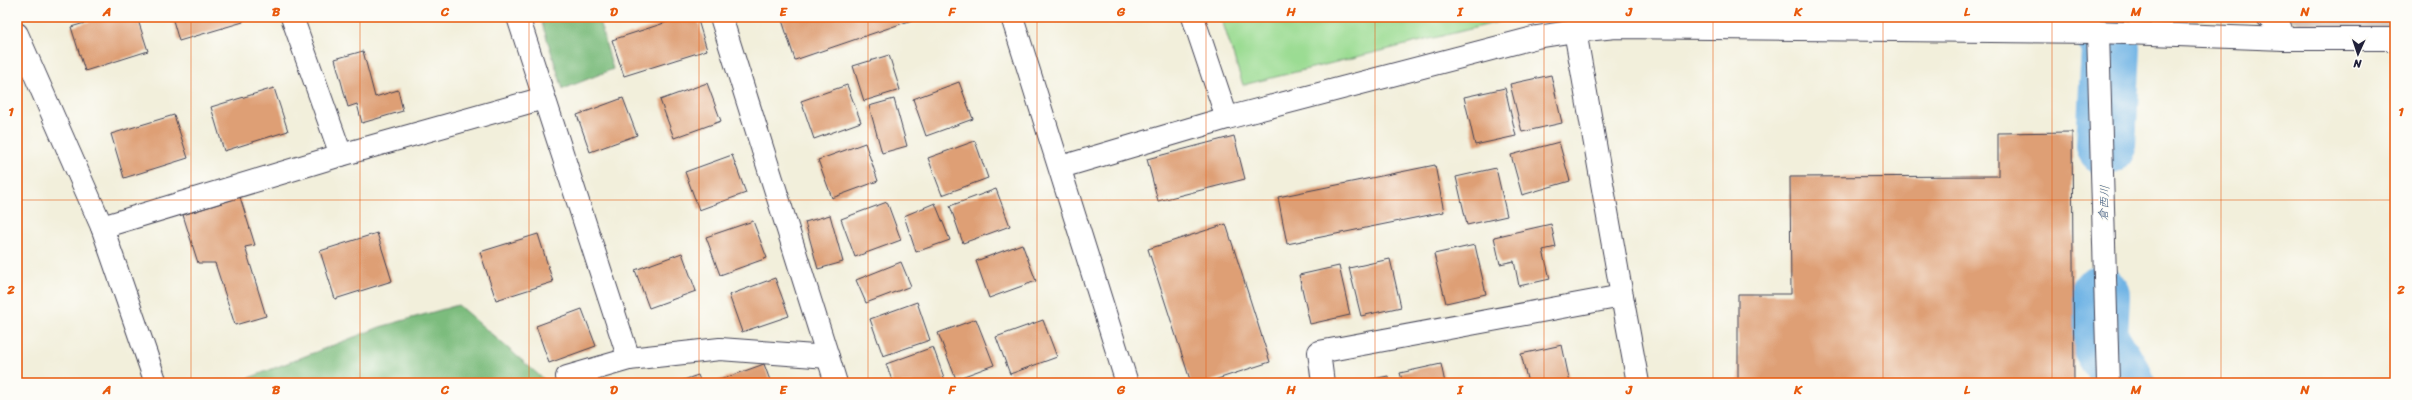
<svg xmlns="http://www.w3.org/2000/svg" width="2412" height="400" viewBox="0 0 2412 400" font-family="Sriracha,'Klee One',sans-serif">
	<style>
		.industrial { fill: #cec1b9 }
		.green { fill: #9bdc93; stroke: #5e7f67 }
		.forest { fill: #7cbc7d; stroke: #4f6f5c }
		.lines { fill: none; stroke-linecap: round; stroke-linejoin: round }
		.river { stroke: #6fb4e5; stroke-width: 60 }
		.building { fill: #de9f74 }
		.minor-casing { stroke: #414153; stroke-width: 24 }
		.minor { stroke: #fff; stroke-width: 22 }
		.grid { fill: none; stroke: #e8590c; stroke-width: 1; stroke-opacity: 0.55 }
		.labels { text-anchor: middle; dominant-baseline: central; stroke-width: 3; stroke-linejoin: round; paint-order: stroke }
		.water-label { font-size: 12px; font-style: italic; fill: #415c7f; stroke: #fdfcf7 }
		.neatline { fill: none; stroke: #e8590c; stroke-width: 1.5 }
		.grid-label { font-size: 13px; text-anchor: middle; font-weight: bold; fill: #e8590c }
	</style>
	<rect width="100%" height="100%" fill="#fdfcf7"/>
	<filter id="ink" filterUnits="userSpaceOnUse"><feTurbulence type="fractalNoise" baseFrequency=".025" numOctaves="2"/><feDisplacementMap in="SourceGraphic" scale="8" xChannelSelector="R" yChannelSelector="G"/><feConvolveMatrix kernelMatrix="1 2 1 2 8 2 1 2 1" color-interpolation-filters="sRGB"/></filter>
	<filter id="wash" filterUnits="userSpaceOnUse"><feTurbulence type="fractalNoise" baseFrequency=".012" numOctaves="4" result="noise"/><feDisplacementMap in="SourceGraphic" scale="16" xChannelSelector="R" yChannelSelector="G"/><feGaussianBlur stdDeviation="0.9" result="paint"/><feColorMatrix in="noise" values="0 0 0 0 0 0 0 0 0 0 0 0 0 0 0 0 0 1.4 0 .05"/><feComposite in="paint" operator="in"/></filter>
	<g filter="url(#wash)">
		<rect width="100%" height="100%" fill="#f2efdb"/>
		<polygon class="industrial" points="2289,17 2395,17 2395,31 2319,32 2299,25"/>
		<polygon class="green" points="1221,17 1519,17 1243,85"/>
		<g class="forest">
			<polygon points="540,17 598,17 613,69 563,89"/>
			<polygon points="2139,17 2229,17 2229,18 2143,20"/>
			<polygon points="458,305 548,383 236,383 380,327"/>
		</g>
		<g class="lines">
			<g class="river">
				<polyline points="2100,17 2111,48 2106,145"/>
				<polyline points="2100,295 2098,338 2125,383"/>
			</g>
		</g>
		<g id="blocks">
			<g class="building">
				<polygon points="105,17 137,17 148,51 85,71 71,27"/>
				<polygon points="172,17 242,17 243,22 179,41"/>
				<polygon points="683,17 697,17 707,50 624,76 612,40"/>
				<polygon points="781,17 915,17 915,19 795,60"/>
				<polygon points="2325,17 2336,17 2336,18 2326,19"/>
				<polygon points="363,51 375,97 398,90 403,111 362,123 357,104 348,107 335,59"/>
				<polygon points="889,55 900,90 864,101 853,66"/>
				<polygon points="1551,75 1562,123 1522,132 1510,84"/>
				<polygon points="959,82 973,119 926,136 913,99"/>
				<polygon points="707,83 721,121 674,138 660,100"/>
				<polygon points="847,85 861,122 814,139 801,101"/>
				<polygon points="274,88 288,131 224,151 211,107"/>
				<polygon points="1505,88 1516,136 1475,145 1464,97"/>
				<polygon points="623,98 637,135 590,152 577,115"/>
				<polygon points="894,99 907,146 882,153 869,106"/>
				<polygon points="174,115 188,158 124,178 111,134"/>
				<polygon points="2072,132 2074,383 1738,383 1738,294 1791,294 1790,177 1998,176 1998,133"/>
				<polygon points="1234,136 1245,179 1158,201 1147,159"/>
				<polygon points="975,141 988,178 942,195 928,158"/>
				<polygon points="1559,142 1570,181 1522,195 1511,155"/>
				<polygon points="865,143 878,181 832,198 818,160"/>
				<polygon points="732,155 746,193 699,210 685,172"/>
				<polygon points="1435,165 1444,212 1287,244 1278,197"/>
				<polygon points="1496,168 1507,216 1467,225 1456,177"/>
				<polygon points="996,189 1010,226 963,243 950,206"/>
				<polygon points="240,197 255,245 245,247 266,316 235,325 215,263 198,263 183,215"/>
				<polygon points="887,202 901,240 855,257 841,219"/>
				<polygon points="935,203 950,240 916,252 904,216"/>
				<polygon points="830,215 843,262 818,269 805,222"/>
				<polygon points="753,221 767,258 720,275 706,237"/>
				<polygon points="1226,224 1270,362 1205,383 1191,383 1148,249"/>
				<polygon points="1551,224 1556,247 1543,250 1550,279 1519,286 1514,261 1500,264 1494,237"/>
				<polygon points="377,233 392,281 335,299 320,251"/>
				<polygon points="538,234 553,282 496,300 480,252"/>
				<polygon points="1022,244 1036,281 989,298 976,261"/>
				<polygon points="1475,245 1486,294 1446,303 1434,254"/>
				<polygon points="682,253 696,291 649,308 635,270"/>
				<polygon points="1390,259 1401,307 1361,316 1349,268"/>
				<polygon points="901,262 911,286 866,303 856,280"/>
				<polygon points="1339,266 1350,315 1310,324 1299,275"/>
				<polygon points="775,278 789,316 742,332 729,295"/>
				<polygon points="917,302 930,340 883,356 870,319"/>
				<polygon points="582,309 596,346 549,363 536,326"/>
				<polygon points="976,319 994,365 956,379 938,333"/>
				<polygon points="1043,320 1057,357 1010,374 996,337"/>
				<polygon points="1562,345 1570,383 1528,383 1521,354"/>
				<polygon points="933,347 946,383 893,383 886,364"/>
				<polygon points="764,364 771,383 718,383 717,381"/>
				<polygon points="1441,364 1445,383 1403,383 1400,373"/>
				<polygon points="698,375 701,383 675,383"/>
				<polygon points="1388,376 1390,383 1358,383 1358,382"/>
			</g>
		</g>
	</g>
	<g filter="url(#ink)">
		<use href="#blocks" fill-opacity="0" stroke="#414153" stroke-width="1"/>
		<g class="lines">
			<g class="minor-casing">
				<g id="minor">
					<polyline points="292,17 341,155"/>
					<polyline points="518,17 629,359 720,349 828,357 721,17"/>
					<polyline points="1012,17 1127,383"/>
					<polyline points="1193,17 1227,118"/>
					<polyline points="2268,17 2280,27 2284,39"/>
					<polyline points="1575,31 1616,27 2098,32 2284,39 2395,39"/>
					<polyline points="2098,32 2108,383"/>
					<polyline points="17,34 102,227 156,383"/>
					<polyline points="1061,167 1227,118 1537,37 1575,31 1622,296 1319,352 1323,383"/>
					<polyline points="102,227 341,155 544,98"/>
					<polyline points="1622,296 1638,383"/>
					<polyline points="828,357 836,383"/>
					<polyline points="573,383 567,377 629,359"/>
				</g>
			</g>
			<use href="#minor" class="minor"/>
		</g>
	</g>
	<path class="grid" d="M191 17V383M360 17V383M529 17V383M699 17V383M868 17V383M1037 17V383M1206 17V383M1375 17V383M1544 17V383M1713 17V383M1883 17V383M2052 17V383M2221 17V383M17 200H2395"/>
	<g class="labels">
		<g class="water-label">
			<text transform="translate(2104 203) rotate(-87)">倉西川</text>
		</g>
	</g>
	<rect width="2412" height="400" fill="none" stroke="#fdfcf7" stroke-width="44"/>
	<g transform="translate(2358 54) rotate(183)" stroke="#fdfcf7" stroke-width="3" paint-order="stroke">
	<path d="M0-3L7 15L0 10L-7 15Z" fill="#22223b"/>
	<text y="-6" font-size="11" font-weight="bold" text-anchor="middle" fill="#22223b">N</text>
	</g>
	<rect x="22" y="22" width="2368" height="356" class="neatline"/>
	<g class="grid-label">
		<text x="107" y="16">A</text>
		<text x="276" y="16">B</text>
		<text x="445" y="16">C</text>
		<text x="614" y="16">D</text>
		<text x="783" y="16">E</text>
		<text x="952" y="16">F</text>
		<text x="1121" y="16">G</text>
		<text x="1291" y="16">H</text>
		<text x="1460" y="16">I</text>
		<text x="1629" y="16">J</text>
		<text x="1798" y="16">K</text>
		<text x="1967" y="16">L</text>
		<text x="2136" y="16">M</text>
		<text x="2305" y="16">N</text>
		<text x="11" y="116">1</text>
		<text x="2401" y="116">1</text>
		<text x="11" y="294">2</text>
		<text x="2401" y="294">2</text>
		<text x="107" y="394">A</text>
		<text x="276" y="394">B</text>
		<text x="445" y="394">C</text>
		<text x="614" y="394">D</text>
		<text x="783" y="394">E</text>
		<text x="952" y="394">F</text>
		<text x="1121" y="394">G</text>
		<text x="1291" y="394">H</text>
		<text x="1460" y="394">I</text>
		<text x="1629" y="394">J</text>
		<text x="1798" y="394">K</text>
		<text x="1967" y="394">L</text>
		<text x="2136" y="394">M</text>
		<text x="2305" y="394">N</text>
	</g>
</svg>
